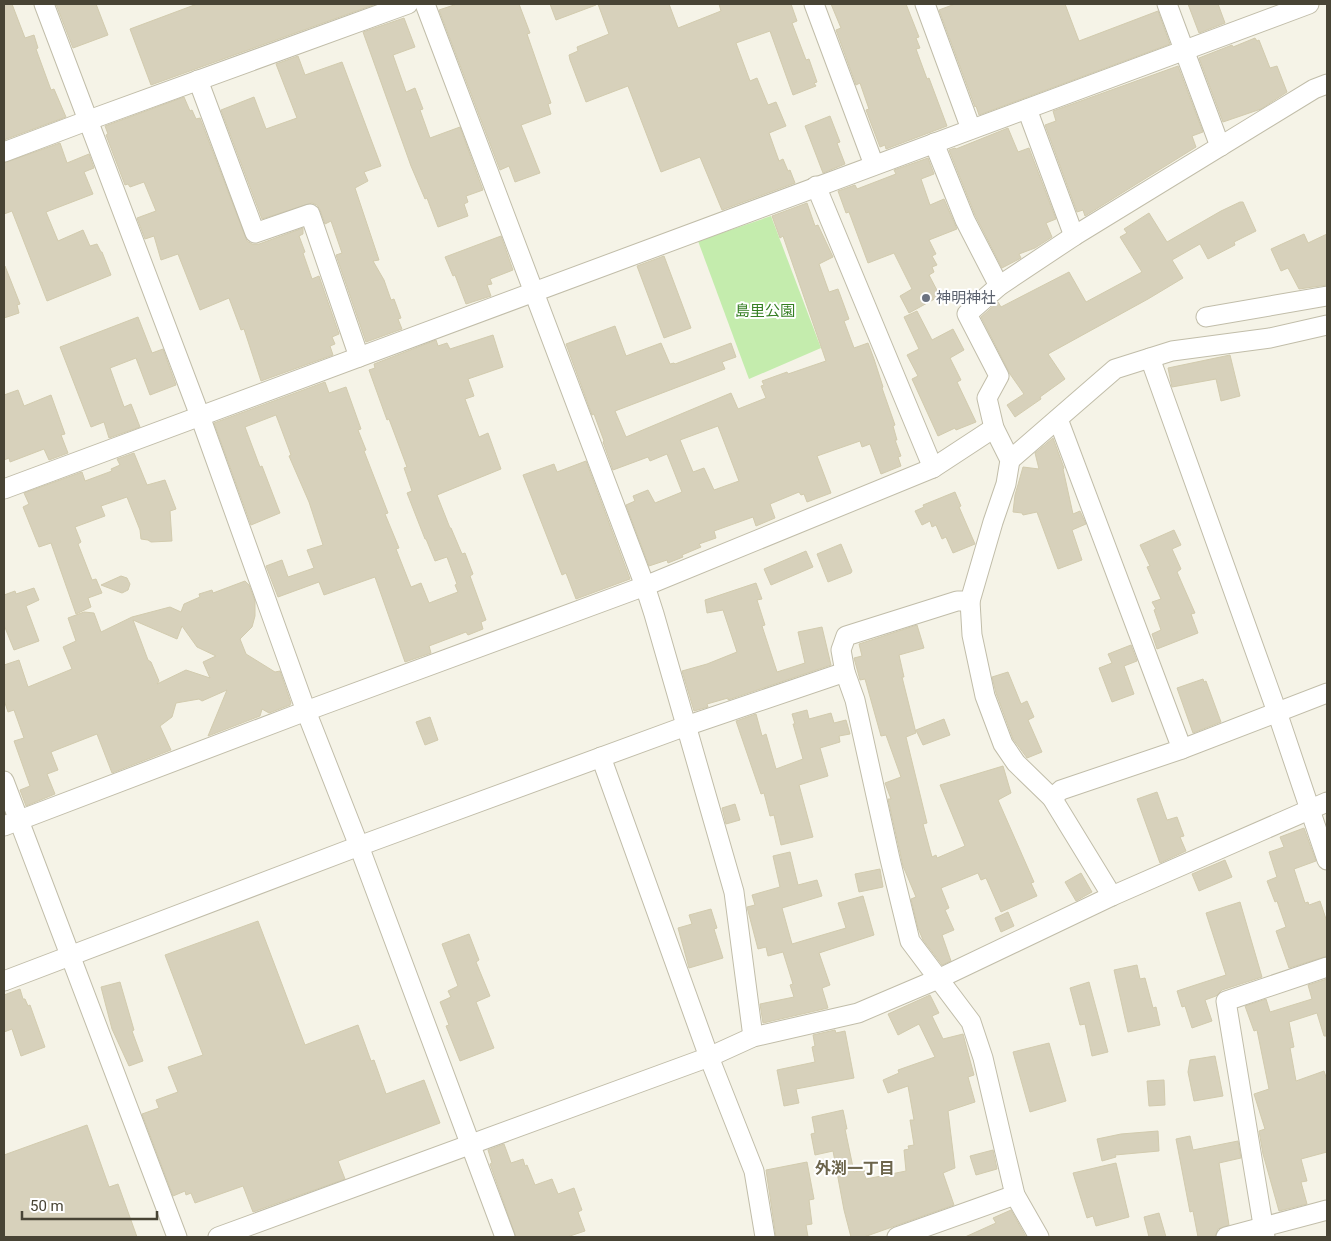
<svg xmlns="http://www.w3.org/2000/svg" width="1331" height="1241" viewBox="0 0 1331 1241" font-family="Roboto,'Noto Sans JP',sans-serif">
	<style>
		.green { fill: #c4ecad }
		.building { fill: #d7d1bb; stroke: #d2cbae; fill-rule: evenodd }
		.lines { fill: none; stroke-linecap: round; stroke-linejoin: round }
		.minor-casing { stroke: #c1bda9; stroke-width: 21 }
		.minor { stroke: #fff; stroke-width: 19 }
		.worship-dot { fill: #6b7280; stroke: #fff; stroke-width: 2 }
		.labels { text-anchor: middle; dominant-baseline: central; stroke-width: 4; stroke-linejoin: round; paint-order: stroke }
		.worship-label { font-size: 15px; fill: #5b616d; stroke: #fff; text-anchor: start }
		.park-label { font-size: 15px; fill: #367f24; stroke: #fff }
		.neighbourhood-label { font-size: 16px; font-weight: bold; fill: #6c654c; stroke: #fff }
	</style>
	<rect width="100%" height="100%" fill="#f5f3e7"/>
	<polygon class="green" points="771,216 821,348 749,379 698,241"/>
	<g class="building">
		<polygon points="4,4 12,4 25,38 34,35 38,48 36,49 51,90 54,89 66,117 4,140"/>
		<polygon points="56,4 96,4 108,35 73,48"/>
		<polygon points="197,4 376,4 151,85 130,29"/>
		<polygon points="457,4 519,4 530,33 527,34 551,103 548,104 551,114 521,125 540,173 515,182 509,166 500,170 439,10"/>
		<polygon points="550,4 595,4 596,5 556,20"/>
		<polygon points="598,4 669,4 678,28 721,11 719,4 791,4 797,21 792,23 806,60 809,59 817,82 814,83 816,86 793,95 770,31 736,43 750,81 757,78 768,105 776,102 786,126 769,133 779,161 783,159 788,171 790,170 795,183 722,210 700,157 661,172 628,86 586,102 570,60 569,55 578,51 577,47 609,34"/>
		<polygon points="831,4 906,4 919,37 916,38 920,48 916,49 927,79 929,78 947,126 886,149 885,145 880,147 866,110 869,109 860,83 856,85 836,30 841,28"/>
		<polygon points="955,4 1065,4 1079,41 1158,11 1170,44 979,115 976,106 975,107 939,10"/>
		<polygon points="1188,4 1218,4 1225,23 1199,33"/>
		<polygon points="404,18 415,47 393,55 406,92 415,88 423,109 420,110 430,138 460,127 483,190 466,196 468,202 464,204 468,216 438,227 427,198 425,199 411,166 363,32"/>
		<polygon points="1255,38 1257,41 1259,40 1270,68 1277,66 1287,92 1261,109 1223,122 1199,58 1232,45 1233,47"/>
		<polygon points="298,56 305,75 342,62 381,166 364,172 368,181 355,188 379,260 373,261 384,280 391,300 394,299 401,318 398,319 402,329 366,342 336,255 342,253 331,221 325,224 320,210 317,205 312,203 262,219 221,110 254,97 266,129 297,118 276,64"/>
		<polygon points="1178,66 1203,132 1192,136 1196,147 1085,216 1083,210 1077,212 1045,125 1056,121 1053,111"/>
		<polygon points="184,97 190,111 192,110 196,119 200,118 247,241 252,244 259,244 303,228 303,234 299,236 305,252 303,253 312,279 319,276 339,334 332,337 335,344 330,346 333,355 261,381 244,329 241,330 229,298 200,310 178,254 161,260 154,236 145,239 137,218 156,211 144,182 130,187 128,184 125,185 106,135 108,134 105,126"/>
		<polygon points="830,116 840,142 837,143 845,164 823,173 805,126"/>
		<polygon points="1008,128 1018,152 1029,148 1056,219 1046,223 1052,237 1035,248 1019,254 1021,258 1002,268 975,215 949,150 955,148 956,149"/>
		<polygon points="60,143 67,163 89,154 94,168 84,172 93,194 46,212 58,241 83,230 90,246 97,244 101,252 102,252 111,275 47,301 12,211 4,214 4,163"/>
		<polygon points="928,158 934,174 921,179 930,205 944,199 957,229 929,240 936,254 932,256 937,265 932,267 934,272 929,275 940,296 909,313 900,296 912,289 894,253 868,263 849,212 846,213 838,191 855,185 857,189 896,174 894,170"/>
		<polygon points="1240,202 1243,202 1256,231 1234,242 1235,245 1208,259 1200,244 1172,260 1183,278 1148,299 1048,354 1065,379 1040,397 1041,399 1015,417 1007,405 1024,394 1010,374 981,317 998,302 1001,307 1069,272 1086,302 1142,272 1120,237 1127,233 1124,229 1149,213 1167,242 1221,211"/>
		<path d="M807 203 815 226 818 225 833 257 819 264 829 292 838 289 849 319 844 321 854 348 868 343 874 359 883 387 882 388 895 425 893 426 897 440H895L901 456 898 457 901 466 881 474 870 444 862 447 860 441 817 456 831 493 807 502 804 494 801 495 799 492 770 504 775 518 756 526 753 517 714 531 716 538 699 544 701 547 682 555 683 557 668 563 667 560 649 566 626 505 635 501 633 496 648 490 655 503 682 492 667 454 650 461 648 457 613 470 603 442 604 441 594 414 592 415 566 344 615 326 626 356 661 343 670 364 674 363 675 364 731 343 736 357 722 362 725 369 615 411 626 437 731 393 738 409 766 398 761 386 764 385 762 381 787 372 788 374 826 361 783 236 780 238 772 216ZM718 426 739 481 714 490 704 468 693 472 680 440Z"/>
		<polygon points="1304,234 1308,243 1327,234 1327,285 1299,289 1288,268 1281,271 1271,249"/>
		<polygon points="501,236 513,270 490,279 492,284 487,285 491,296 466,304 455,275 453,276 445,257"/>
		<polygon points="664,256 691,328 664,338 637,266"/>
		<polygon points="4,266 5,266 20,304 17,305 19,313 4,318"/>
		<polygon points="917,311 932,340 953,329 964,350 950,358 961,380 957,382 976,422 956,430 955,428 938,436 912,379 918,376 907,355 919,349 904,317"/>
		<polygon points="138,317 152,353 163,349 176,385 150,395 136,358 110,368 124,407 131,404 140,427 109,438 104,422 91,427 60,347"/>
		<polygon points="493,335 503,367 468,379 474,396 465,399 479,437 488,433 501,469 437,495 450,528 451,528 462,554 465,553 473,574 470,576 486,620 481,622 483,629 468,635 466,632 429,646 431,653 405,662 375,577 324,595 319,582 278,597 266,566 282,560 288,577 314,568 307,550 323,545 309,502 289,456 291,455 276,415 245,427 260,467 262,466 280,513 251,525 214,423 325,382 329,393 346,387 361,429 358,430 366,450 364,451 388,513 385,514 399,548 396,549 411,587 421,583 429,603 458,592 455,585 457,584 447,557 435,561 426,539 425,539 407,493 412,491 404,468 407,467 389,419 387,420 369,370 375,368 374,364 436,340 438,346 447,343 450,349"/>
		<polygon points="1230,355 1240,396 1221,401 1216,379 1172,387 1168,368"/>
		<polygon points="18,390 24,406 51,395 65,434 61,435 68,453 49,460 44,449 10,462 9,458 4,460 4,395"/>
		<polygon points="1053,438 1064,468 1063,469 1073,514 1080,511 1086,524 1072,530 1082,560 1058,569 1037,512 1023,515 1022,513 1013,512 1015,495 1023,467 1039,469 1035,453"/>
		<polygon points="134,453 147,485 165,480 176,509 170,511 172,541 151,542 148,540 141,539 140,530 127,497 101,506 105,516 75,527 81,542 78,544 92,580 96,579 102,593 88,598 91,607 76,614 51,543 39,547 23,507 29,504 24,493 82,472 85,481 112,471 111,469 120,465 117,459"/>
		<polygon points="586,461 630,579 576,599 566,573 562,575 523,475 554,464 557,472"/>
		<polygon points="955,492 961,506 959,507 975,544 953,553 946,537 942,539 936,525 932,527 930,521 922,525 915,511 924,507 923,505"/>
		<polygon points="1174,530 1181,545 1172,549 1181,569 1177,572 1195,613 1191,614 1198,633 1157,649 1152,634 1161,630 1154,610 1156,609 1152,602 1161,599 1147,567 1150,566 1140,545"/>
		<polygon points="841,544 852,571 851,573 828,582 817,554"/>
		<polygon points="806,551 813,567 771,585 764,569"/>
		<polygon points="121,576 127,578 130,584 128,590 122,593 101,585"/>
		<path d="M245 581 249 585 255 601V616L252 627 240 639 246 654 275 672 280 671 291 703 290 705 269 713 262 709 260 716 208 736 227 690 202 701 199 699 176 703 172 717 160 726 171 750 112 773 97 734 51 752 58 770 47 774 55 794 26 806 20 790 30 786 14 741 24 738 14 710 8 712 4 700V665L19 660 28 687 72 669 63 647 76 641 68 618 84 612 94 613 101 632 132 617 170 607 181 612 184 604 200 597 199 594 212 590 213 593ZM133 620 177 639 182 626 197 647 216 656 203 662 210 678 186 670 157 684 159 681 151 662 148 660Z"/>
		<polygon points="756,583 762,599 757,600 765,625 762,626 777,672 805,663 798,632 822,627 831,665 728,700 728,698 707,704 708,707 694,711 682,671 707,664 737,652 723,610 707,613 705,600"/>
		<polygon points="34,588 39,600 26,606 39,641 14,650 4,625 4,595 15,591 16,594"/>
		<polygon points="917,625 924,648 899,655 904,677 902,677 916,733 906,737 927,823 923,824 932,857 936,855 937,858 965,846 940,785 1003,766 1011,793 998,800 1034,882 1031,883 1037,896 1001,912 986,878 981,880 978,873 941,888 949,908 945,910 954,930 942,935 951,961 942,965 923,940 918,928 911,899 916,897 903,866 888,799 891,799 885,783 901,777 886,735 881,736 865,679 860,680 854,658 862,656 859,644"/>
		<polygon points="1131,645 1137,661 1124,666 1134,694 1112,702 1099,668 1112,663 1108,654"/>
		<polygon points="1008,672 1021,704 1027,701 1034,717 1028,720 1042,752 1027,758 1013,739 996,693 992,677"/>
		<polygon points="1203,679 1204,682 1206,681 1221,722 1193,733 1177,688"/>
		<polygon points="807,710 809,719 831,713 834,723 846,720 850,734 839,736 840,742 820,748 828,776 799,785 813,837 781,845 774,815 770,816 764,793 761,794 736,721 756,714 762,736 766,734 776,769 803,759 793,724 795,724 792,714"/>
		<polygon points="430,717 438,740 425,745 416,722"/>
		<polygon points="944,719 950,735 923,745 916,730"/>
		<polygon points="1157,792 1167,820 1177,817 1184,836 1180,837 1186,851 1160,863 1137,799"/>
		<polygon points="735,804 740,820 726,824 722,808"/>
		<polygon points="1304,828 1316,861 1294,869 1305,903 1308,902 1309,905 1320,901 1327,922 1327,956 1289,968 1276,931 1286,927 1277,901 1275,902 1267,881 1277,877 1269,852 1284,847 1280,837"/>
		<polygon points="790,852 798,885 817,880 822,896 782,908 792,944 846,928 838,903 863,896 874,935 819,953 830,985 822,988 828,1008 763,1023 760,1004 794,997 790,985 793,984 783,952 768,956 766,947 758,949 747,907 755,905 752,895 780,887 773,856"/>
		<polygon points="1225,860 1232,877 1199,891 1192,874"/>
		<polygon points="880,869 883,887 859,892 855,874"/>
		<polygon points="1081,873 1092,892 1076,901 1065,882"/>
		<polygon points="1240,902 1262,977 1222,990 1216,996 1205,1000 1212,1021 1192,1028 1185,1006 1182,1007 1177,991 1226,975 1206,913"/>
		<polygon points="711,909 717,928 714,929 723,958 689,968 678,928 692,924 689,915"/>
		<polygon points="1008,912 1014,926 1001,932 995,918"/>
		<polygon points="258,921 305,1045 358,1025 371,1061 374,1060 386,1094 424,1080 440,1123 338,1161 345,1179 253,1212 243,1186 195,1203 191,1193 186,1195 185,1191 173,1196 142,1114 159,1108 156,1100 178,1092 168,1067 203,1055 165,955"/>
		<polygon points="469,934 479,960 476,962 490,996 476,1002 494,1048 460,1061 446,1026 449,1025 440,1002 451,997 448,991 458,986 442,944"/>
		<polygon points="1137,965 1140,979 1145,978 1153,1008 1156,1007 1160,1025 1128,1032 1114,970"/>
		<polygon points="1327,979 1327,1036 1324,1036 1317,1013 1289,1022 1294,1047 1290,1048 1296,1081 1324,1071 1327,1080 1327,1152 1301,1159 1307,1181 1301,1182 1307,1204 1279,1211 1263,1154 1259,1131 1265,1129 1254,1094 1269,1089 1257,1030 1254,1031 1245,1006 1266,999 1270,1012 1312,999 1308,985"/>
		<polygon points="120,982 134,1030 132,1031 143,1061 129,1066 112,1029 101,987"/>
		<polygon points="1089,982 1108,1052 1092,1056 1085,1024 1080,1025 1070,988"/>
		<polygon points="20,989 23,999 25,999 28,1006 30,1005 45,1047 21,1056 12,1029 4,1032 4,995"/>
		<polygon points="930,995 939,1013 932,1016 943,1039 963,1034 974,1075 968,1077 975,1102 948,1111 955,1168 943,1173 954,1205 864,1237 851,1237 844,1210 833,1151 815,1155 811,1134 815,1133 812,1117 843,1110 847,1129 845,1129 854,1172 864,1170 866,1179 906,1171 904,1150 909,1149 908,1146 914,1145 910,1120 914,1120 908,1086 888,1093 883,1080 899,1073 898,1070 935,1057 919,1024 898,1035 888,1014"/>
		<polygon points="835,1030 836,1033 845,1031 854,1078 796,1089 799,1103 784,1106 777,1070 815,1062 812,1047 815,1046 813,1035"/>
		<polygon points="1049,1043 1066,1101 1030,1112 1013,1052"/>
		<polygon points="1215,1056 1223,1096 1194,1101 1188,1072 1190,1060"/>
		<polygon points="1164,1080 1165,1105 1149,1106 1147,1081"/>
		<polygon points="87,1125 109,1187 118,1184 137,1237 4,1237 4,1155"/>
		<polygon points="1158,1131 1159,1151 1115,1155 1116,1157 1102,1161 1097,1139 1121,1134"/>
		<polygon points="1190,1136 1193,1150 1238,1141 1241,1158 1219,1163 1229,1225 1218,1229 1215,1237 1198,1237 1193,1211 1190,1212 1176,1139"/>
		<polygon points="504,1144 511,1163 523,1159 525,1166 527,1165 535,1185 552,1179 558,1194 574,1188 582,1210 578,1212 585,1231 567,1237 516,1237 490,1164 492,1163 488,1150"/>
		<polygon points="993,1150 997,1169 976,1175 970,1156"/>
		<polygon points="807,1162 814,1199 809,1200 812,1224 806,1225 808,1237 776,1237 766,1170"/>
		<polygon points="1116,1163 1129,1217 1096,1226 1093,1216 1087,1218 1073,1173"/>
		<polygon points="1011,1210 1026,1237 965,1237 996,1223 993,1218"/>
		<polygon points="1159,1213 1166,1237 1149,1237 1144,1217"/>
	</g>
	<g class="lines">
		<g class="minor-casing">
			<g id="minor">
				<polyline points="44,4 200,416 306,711 359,846 505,1237"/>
				<polyline points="425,4 645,586 654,614 734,892 753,1037"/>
				<polyline points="814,4 874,165"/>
				<polyline points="925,4 971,129"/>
				<polyline points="1167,4 1218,141 1221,146"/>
				<polyline points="198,80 255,233 310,214 359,357"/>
				<polyline points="1027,109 1074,236"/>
				<polyline points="934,143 965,220 999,286"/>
				<polyline points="4,152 89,120 408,4"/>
				<polyline points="816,186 933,468"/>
				<polyline points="1206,317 1327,296"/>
				<polyline points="1150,358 1277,712 1327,860"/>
				<polyline points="1010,460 1115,369 1172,351 1270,338 1327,325"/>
				<polyline points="4,489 1309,4"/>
				<polyline points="970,601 972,635 985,696 1003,744 1016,763 1052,798 1112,896"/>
				<polyline points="1182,749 1327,693"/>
				<polyline points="601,757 709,1057 754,1171 765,1237"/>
				<polyline points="4,781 177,1237"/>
				<polyline points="1052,798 1061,790 1182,749 1058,419"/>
				<polyline points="4,826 306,711 645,586 933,468 994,428"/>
				<polyline points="4,981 359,846 686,726 845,672"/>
				<polyline points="218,1237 709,1057 753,1037 858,1013 938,979 1112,896 1327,802"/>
				<polyline points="897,1237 1015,1195"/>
				<polyline points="1039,1237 1015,1195 983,1058 971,1022 910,941 890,859 855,700 845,672 841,650 846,636 957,601 970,601 993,522 1006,484 1010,460 994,428 987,398 999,376 967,314 999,286 1074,236 1314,89 1327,84"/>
				<polyline points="1226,1237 1327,1210"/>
				<polyline points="1265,1237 1226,1001 1327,967"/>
			</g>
		</g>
		<use href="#minor" class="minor"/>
	</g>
	<circle class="worship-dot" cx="926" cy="298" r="5"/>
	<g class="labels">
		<g class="worship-label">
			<text x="936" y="298">神明神社</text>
		</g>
		<g class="park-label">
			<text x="765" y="311">島里公園</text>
		</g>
		<g class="neighbourhood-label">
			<text x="855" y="1168">外渕一丁目</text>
		</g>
	</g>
	<rect width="1331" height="1241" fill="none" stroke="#484435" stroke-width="10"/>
	<path d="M22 1211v8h135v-8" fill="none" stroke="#484435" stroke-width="2.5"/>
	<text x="30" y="1211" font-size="15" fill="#484435" stroke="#ffffff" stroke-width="4" paint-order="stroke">50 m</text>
</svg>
